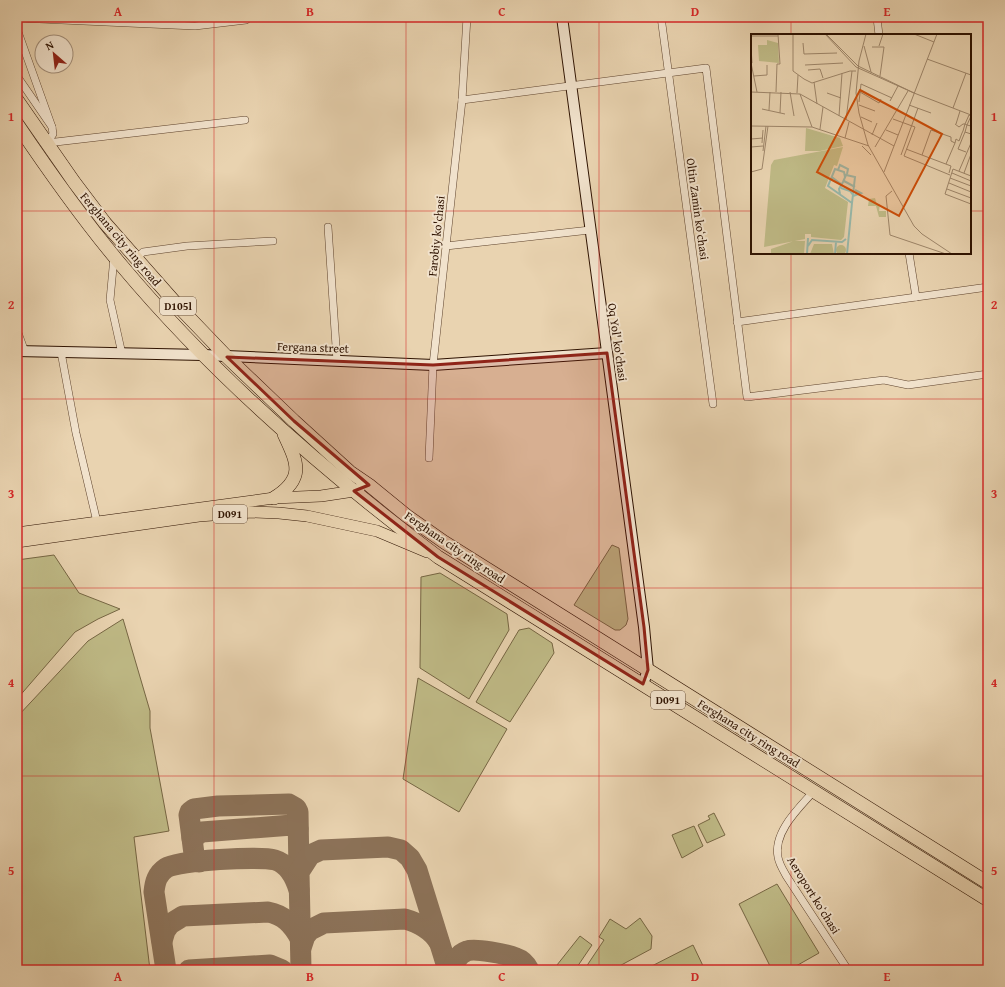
<svg xmlns="http://www.w3.org/2000/svg" width="1005" height="987" viewBox="0 0 1005 987" font-family="'Gentium Book Plus',serif">
	<style>
		.green { fill: #bfba86; stroke: #766643 }
		.lines { fill: none; stroke-linecap: round; stroke-linejoin: round }
		.taxiway { stroke: #8c7258; stroke-width: 21 }
		.street-casing { stroke: #5d422c; stroke-width: 8 }
		.secondary-casing { stroke: #2e1200; stroke-width: 12 }
		.primary-casing { stroke: #2e1200; stroke-width: 12 }
		.highway-casing { stroke: #2e1200; stroke-width: 14 }
		.street { stroke: #f1e2cc; stroke-width: 7 }
		.secondary { stroke: #f1e2cc; stroke-width: 10 }
		.primary { stroke: #e9d3b0; stroke-width: 11 }
		.highway { stroke: #e9d3b0; stroke-width: 13 }
		.marked { fill: #8f2418; fill-opacity: 0.2; stroke: #8f2418; stroke-width: 3; stroke-linejoin: round }
		.grid { fill: none; stroke: #d62828; stroke-width: 1; stroke-opacity: 0.55 }
		.labels { text-anchor: middle; dominant-baseline: central; stroke-width: 4; stroke-linejoin: round; paint-order: stroke }
		.shield { fill: #f1e2cc; stroke: #68503d; stroke-width: 1 }
		.shield-label { font-size: 11px; font-weight: bold; fill: #2e1200 }
		.street-label { font-size: 12px; fill: #2e1200; stroke: #f1e2cc }
		.inset-river { fill: none; stroke: #97b8aa; stroke-width: 2 }
		.inset-road { fill: none; stroke: #9e866a; stroke-width: 1 }
		.view { fill: #cc4e0a; fill-opacity: 0.15; stroke: #cc4e0a; stroke-width: 2 }
		.inset-edge { fill: none; stroke: #2e1200; stroke-width: 2 }
		.neatline { fill: none; stroke: #d62828; stroke-width: 1.5 }
		.grid-label { font-size: 13px; text-anchor: middle; font-weight: bold; fill: #d62828 }
	</style>
	<rect width="100%" height="100%" fill="#e9d3b0"/>
	<filter id="stains"><feTurbulence type="fractalNoise" baseFrequency=".005" numOctaves="4"/><feColorMatrix values="0 0 0 0 .2 0 0 0 0 .09 0 0 0 0 .02 0 0 0 .5 -.17"/></filter>
	<radialGradient id="worn" r=".72"><stop offset=".6" stop-color="#630" stop-opacity="0"/><stop offset="1" stop-color="#630" stop-opacity=".3"/></radialGradient>
	<g class="green">
		<polygon points="612,545 619,548 628,619 626,625 620,630 615,630 574,605"/>
		<polygon points="54,555 79,593 120,609 98,619 75,632 17,699 17,560"/>
		<polygon points="440,573 507,614 509,630 469,699 420,668 421,577"/>
		<polygon points="123,619 150,711 150,728 169,831 134,837 150,970 17,970 17,717 88,641"/>
		<polygon points="529,628 552,643 554,653 510,722 476,702 519,630"/>
		<polygon points="418,678 507,729 459,812 403,779"/>
		<polygon points="714,813 725,835 707,843 698,825 710,819 708,816"/>
		<polygon points="694,826 703,846 682,858 672,835"/>
		<polygon points="777,884 819,953 789,970 772,970 739,904"/>
		<polygon points="640,918 652,936 651,949 612,970 584,970 604,940 599,937 610,919 626,929"/>
		<polygon points="580,936 592,945 575,970 553,970"/>
		<polygon points="693,945 705,970 644,970"/>
	</g>
	<g class="lines">
		<g class="taxiway">
			<polyline points="192,838 202,832 292,825 298,829"/>
			<polyline points="199,862 195,858 194,854 189,815 190,812 194,809 218,806 289,804 296,808 298,812 299,872"/>
			<path d="M162 941 165 931 170 924 183 916 268 912C284 915 292 924 300 938"/>
			<path d="M301 948 305 936 310 930 324 923 405 919C419 923 431 929 439 942"/>
			<path d="M166 970 154 892C155 882 157 874 166 868 178 860 261 856 275 860 288 864 295 877 299 890"/>
			<polyline points="189,970 270,965 282,970"/>
			<polyline points="301,970 299,872 310,855 321,850 388,847 401,850 410,858 417,870 448,970"/>
			<path d="M452 970C455 962 458 954 467 951 475 948 506 954 516 958 522 960 526 964 529 970"/>
		</g>
		<g class="street-casing">
			<g id="street">
				<polyline points="661,17 713,404"/>
				<polyline points="17,18 195,26 246,20 250,17"/>
				<polyline points="17,29 52,127"/>
				<polyline points="879,35 877,18 881,17"/>
				<polyline points="17,76 52,127 53,134 47,143"/>
				<polyline points="462,100 706,68 747,397 884,380 908,385 988,374"/>
				<polyline points="47,143 245,120"/>
				<polyline points="328,227 337,361"/>
				<polyline points="446,246 590,230"/>
				<polyline points="909,253 916,297"/>
				<polyline points="114,257 110,300 122,354"/>
				<polyline points="136,259 143,252 187,246 273,241"/>
				<polyline points="737,322 988,287"/>
				<polyline points="17,330 25,352"/>
				<polyline points="61,352 76,433 97,522"/>
				<polyline points="429,458 433,365 462,100 467,17"/>
				<path d="M814 791C799 808 773 832 778 857 779 864 783 870 787 877L848 970"/>
			</g>
		</g>
		<g class="secondary-casing">
			<g id="secondary">
				<polyline points="562,17 644,627 648,670 643,684"/>
				<polyline points="17,351 203,355 433,365 607,353"/>
			</g>
		</g>
		<g class="primary-casing">
			<g id="primary">
				<polyline points="17,533 274,498 321,496 354,491 359,489"/>
				<polyline points="17,542 199,516 252,512 279,513 307,516 377,531 427,552"/>
			</g>
		</g>
		<g class="highway-casing">
			<g id="highway">
				<polyline points="17,100 74,182 105,223 180,308 227,357 294,421 350,472 369,485 407,516 444,542 988,883"/>
				<path d="M17 124C50 173 84 221 122 266 214 376 324 471 438 557L988 900"/>
				<path d="M274 498C306 478 297 462 284 434"/>
			</g>
		</g>
		<use href="#street" class="street"/>
		<use href="#secondary" class="secondary"/>
		<use href="#primary" class="primary"/>
		<use href="#highway" class="highway"/>
	</g>
	<path class="marked" d="M607 353 644 627 648 670 643 684 438 557 354 491 369 485 294 421 227 357 433 365Z"/>
	<path class="grid" d="M214 17V970M406 17V970M599 17V970M791 17V35M17 211H752M970 211H988M791 253V970M17 399H988M17 588H988M17 776H988"/>
	<g class="labels">
		<g class="shield">
			<rect x="160" y="297" width="36" height="18" rx="3"/>
			<rect x="213" y="505" width="34" height="18" rx="3"/>
			<rect x="651" y="691" width="34" height="18" rx="3"/>
		</g>
		<g class="shield-label">
			<text x="178" y="306">D105l</text>
			<text x="230" y="514">D091</text>
			<text x="668" y="700">D091</text>
		</g>
		<g class="street-label">
			<text transform="translate(698 209) rotate(82)">Oltin Zamin koʻchasi</text>
			<text transform="translate(436 236) rotate(-84)">Farobiy ko'chasi</text>
			<text transform="translate(121 239) rotate(50)">Ferghana city ring road</text>
			<text transform="translate(618 342) rotate(82)">Oq Yol' ko'chasi</text>
			<text transform="translate(313 347) rotate(2)">Fergana street</text>
			<text transform="translate(455 547) rotate(34)">Ferghana city ring road</text>
			<text transform="translate(749 733) rotate(32)">Ferghana city ring road</text>
			<text transform="translate(814 895) rotate(58)">Aeroport koʻchasi</text>
		</g>
	</g>
	<g transform="translate(751 34)">
		<rect width="220" height="220" fill="#e9d3b0"/>
		<path d="M16 6 27 9 28 29 8 27 7 11H16ZM55 94 89 104 92 112 69 117H54ZM92 113 86 132 83 131 74 154 97 168 93 203 90 206 60 203V200H54V205L13 213 20 131 23 126ZM124 164 126 171 129 170 128 177H135V183H128L125 172H117L118 165ZM43 207H54L53 220H20V215ZM63 210H81L83 220H59ZM85 216a5 5 0 1 1 10 0a5 5 0 1 1-10 0Z" fill="#bfba86"/>
		<path class="inset-river" d="M87 136 89 131 97 135 96 140M79 146 82 144 90 150M93 147 104 153M90 154 99 157 102 161M89 160 88 155 92 148 95 141 104 143 101 169 77 152 84 135 93 138 94 143M102 162 110 159 104 156M57 212 61 206 91 208 95 205M56 220 57 204M84 220 85 208M96 220 101 169"/>
		<path class="inset-road" d="M42 0V37L53 45 61 49 99 37H105M74 0 105 33 163 59 107 32 75 0M115 0 108 27 105 59 108 79 117 111 163 192 171 200 201 220M163 0 183 8M0 2H27M52 9 53 20 86 19M113 12 120 38M128 12 132 0M121 13H133L129 42M0 14 1 29M176 25 220 41M0 29 6 58M54 31 92 29M57 36 69 35 72 44M3 42 16 41V31M63 48 66 70M0 58 49 60 143 112M25 58 26 30H29L27 0M39 58 43 82M109 58 128 69 130 65M46 59 47 41M76 59 90 64M163 59 220 81M49 60 61 93M139 67 147 52M108 68 110 50 141 64M108 71 124 77M158 71 180 79M202 74 215 39M11 75 34 80M18 76 19 58M29 79 30 58M88 82 91 39M110 83 121 88M142 85 164 93 153 122 199 141M95 86 101 37M205 90 209 77M0 92 61 93 118 112M220 92 216 91 214 98 220 100M69 95 72 73M135 96 147 101M214 98 207 115 215 118M121 101 126 89M94 104 98 88M0 105 12 104M11 109 12 96M204 109 205 105 208 107 211 99 212 97 214 90 218 81 220 82 216 91 214 90H212L208 93 204 90M111 112 120 121M0 113 12 112M124 113 157 57M155 115 200 132 198 139M12 117 15 92M150 121 167 74M171 121 180 96 200 103V107L204 109 195 130M208 137 220 109M0 138 11 135 17 92M133 138 186 0M201 139 220 147M213 139 220 120M220 142 202 135 194 160 220 170M199 144 220 152M198 149 220 158M196 155 220 164M141 157 135 162 139 201 195 220"/>
		<path class="view" d="M109 56 191 100 148 182 66 138Z"/>
		<rect width="220" height="220" class="inset-edge"/>
	</g>
	<rect width="1005" height="987" fill="none" stroke="#e9d3b0" stroke-width="44"/>
	<g transform="translate(54 54) rotate(332)"><circle r="19" fill="#f1e2cc" stroke="#a38f7a"/>
	<path d="M0-3L7 15L0 10L-7 15Z" fill="#8f2418"/>
	<text y="-6" font-size="11" font-weight="bold" text-anchor="middle" fill="#2e1200">N</text>
	</g>
	<rect x="22" y="22" width="961" height="943" class="neatline"/>
	<g class="grid-label">
		<text x="118" y="16">A</text>
		<text x="310" y="16">B</text>
		<text x="502" y="16">C</text>
		<text x="695" y="16">D</text>
		<text x="887" y="16">E</text>
		<text x="11" y="121">1</text>
		<text x="994" y="121">1</text>
		<text x="11" y="309">2</text>
		<text x="994" y="309">2</text>
		<text x="11" y="498">3</text>
		<text x="994" y="498">3</text>
		<text x="11" y="687">4</text>
		<text x="994" y="687">4</text>
		<text x="11" y="875">5</text>
		<text x="994" y="875">5</text>
		<text x="118" y="981">A</text>
		<text x="310" y="981">B</text>
		<text x="502" y="981">C</text>
		<text x="695" y="981">D</text>
		<text x="887" y="981">E</text>
	</g>
	<rect width="100%" height="100%" filter="url(#stains)"/>
	<rect width="100%" height="100%" fill="url(#worn)"/>
</svg>
